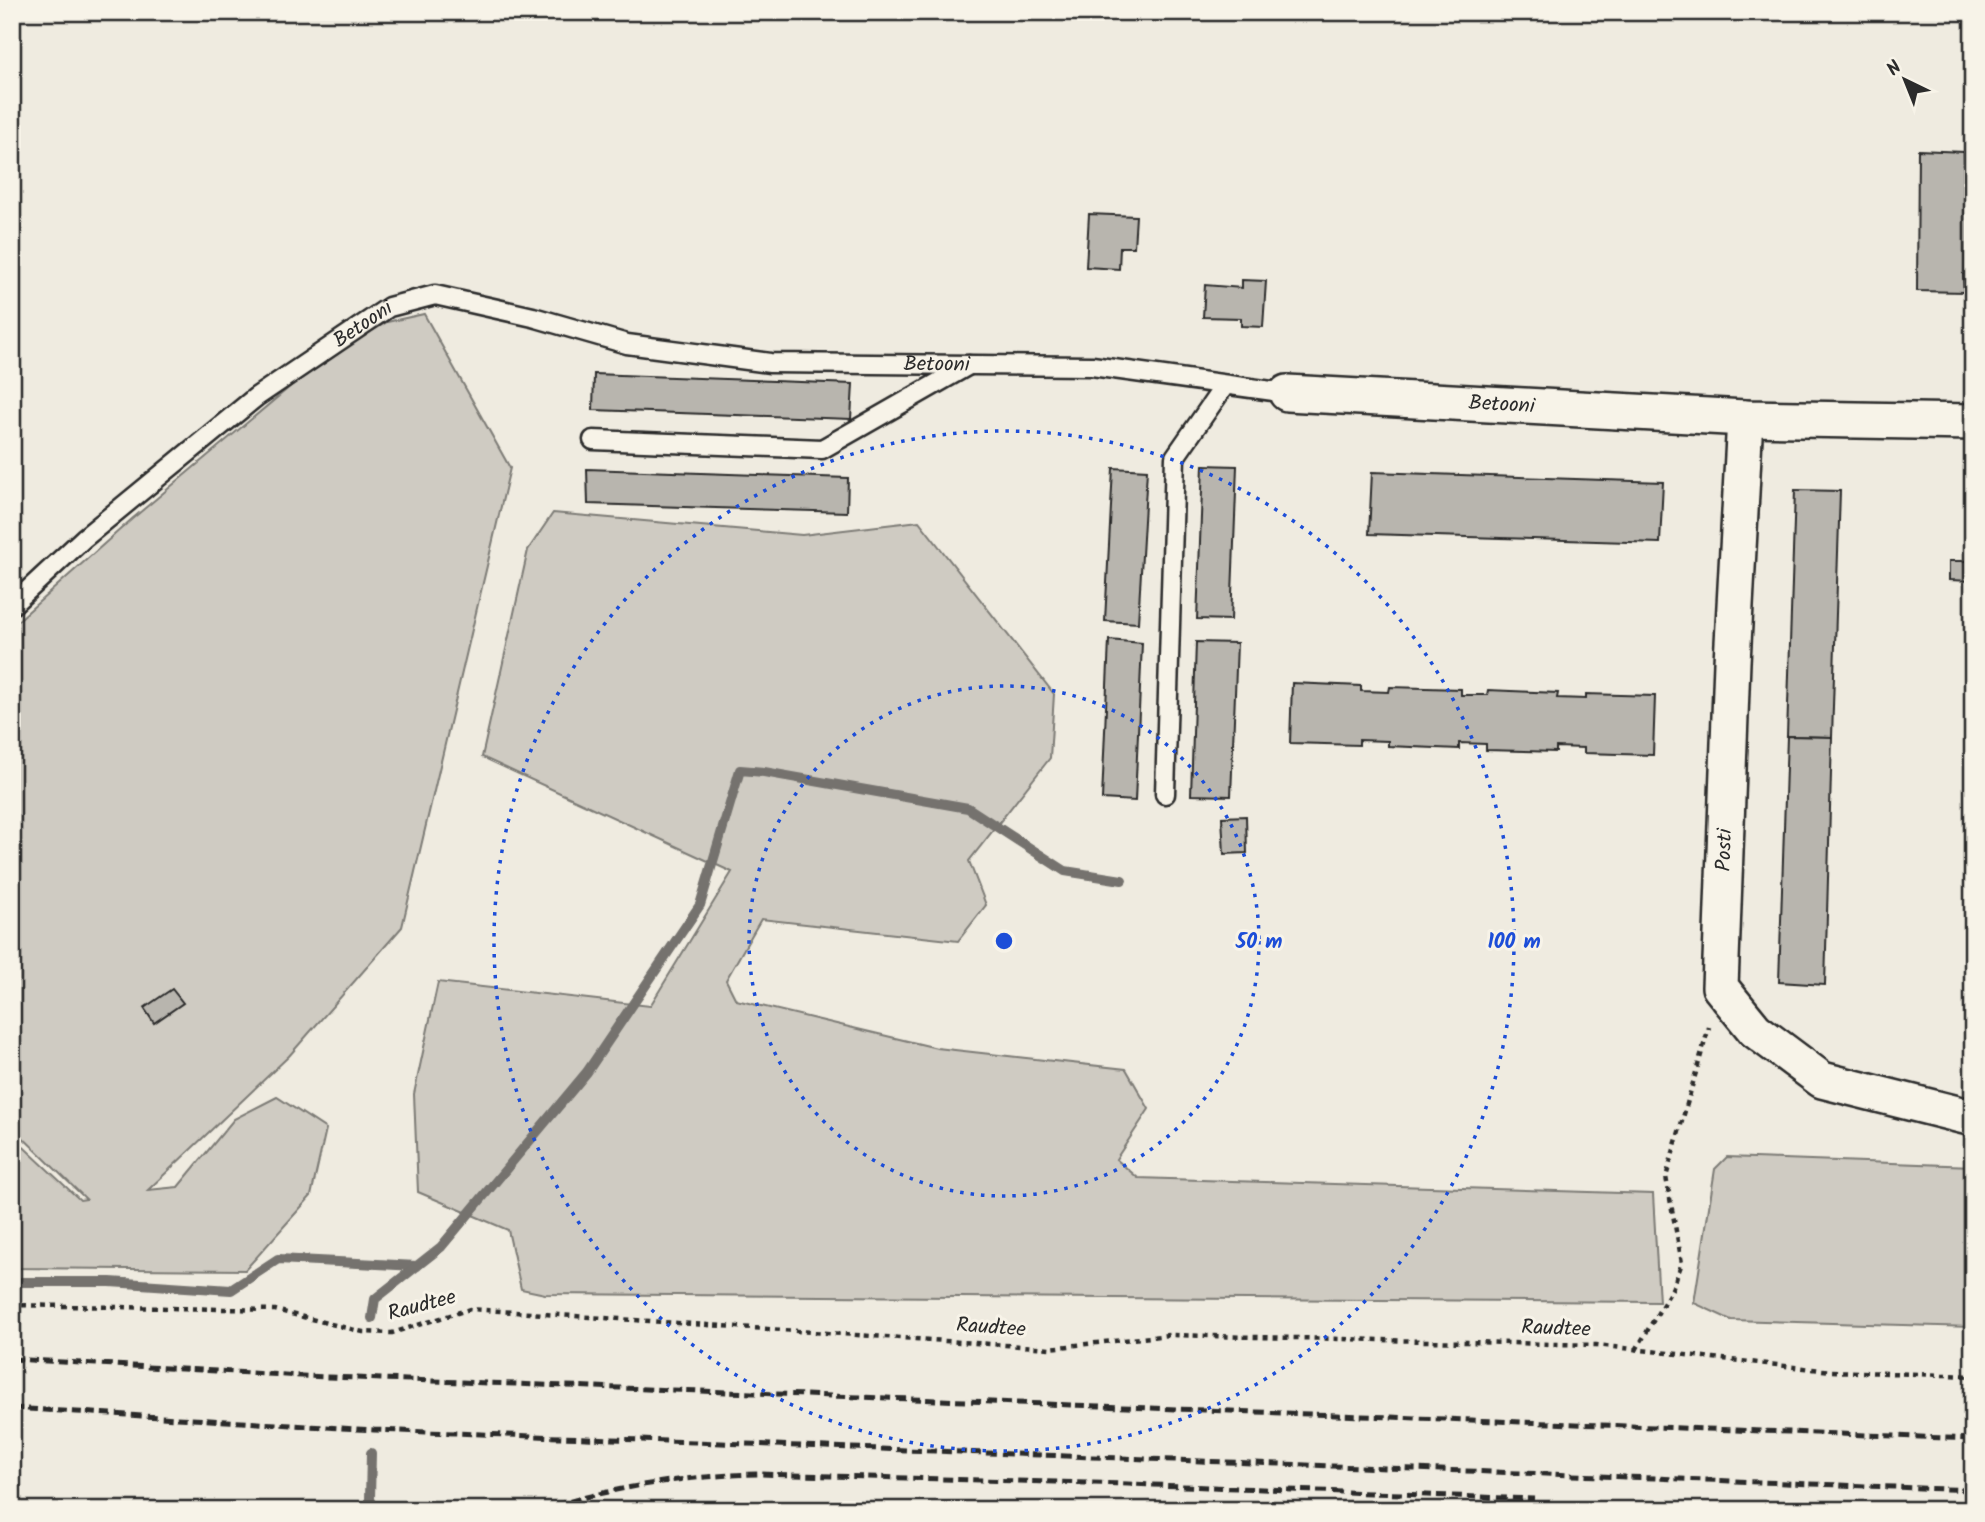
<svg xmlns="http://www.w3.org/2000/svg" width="1985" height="1522" viewBox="0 0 1985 1522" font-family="Kalam,sans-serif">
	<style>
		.green { fill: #cfcbc2; stroke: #7d7b76; stroke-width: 2 }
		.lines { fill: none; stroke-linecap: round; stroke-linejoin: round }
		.stream { stroke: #74726e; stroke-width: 10 }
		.building { fill: #b8b5ae; stroke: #2b2b2b; stroke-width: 2 }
		.lane-casing { stroke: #2b2b2b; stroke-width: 23 }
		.street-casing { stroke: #2b2b2b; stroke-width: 40 }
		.path { stroke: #2b2b2b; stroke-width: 4.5; stroke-dasharray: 5 5; stroke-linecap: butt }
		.lane { stroke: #f7f3e8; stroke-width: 18 }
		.street { stroke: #f7f3e8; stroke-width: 35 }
		.rail { stroke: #2b2b2b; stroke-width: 5; stroke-dasharray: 10 5; stroke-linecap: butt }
		.ring { fill: none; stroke: #1d4ed8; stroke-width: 3.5; stroke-dasharray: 3.5 7 }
		.labels { text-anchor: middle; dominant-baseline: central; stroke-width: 6; stroke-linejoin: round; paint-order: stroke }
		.street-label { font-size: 21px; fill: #2b2b2b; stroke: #f7f3e8 }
		.centre { fill: #1d4ed8; stroke: #f7f3e8; stroke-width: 3.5 }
		.ring-label { font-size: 21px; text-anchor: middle; font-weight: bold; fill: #1d4ed8; stroke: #f7f3e8; stroke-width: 6; stroke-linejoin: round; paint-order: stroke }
	</style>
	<rect width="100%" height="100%" fill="#efebe0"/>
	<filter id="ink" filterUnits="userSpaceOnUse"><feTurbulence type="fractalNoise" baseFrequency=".0143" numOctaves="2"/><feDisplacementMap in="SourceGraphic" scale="14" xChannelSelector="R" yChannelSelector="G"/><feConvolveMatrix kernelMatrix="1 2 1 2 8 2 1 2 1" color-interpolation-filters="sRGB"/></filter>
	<g filter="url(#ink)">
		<g class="green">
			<polygon points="424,314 510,468 402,927 289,1056 148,1190 178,1187 234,1119 277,1097 326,1129 311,1196 245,1270 12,1268 12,1136 80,1200 86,1199 12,1127 12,626 132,519 316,365 387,322"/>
			<polygon points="553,513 802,535 919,521 1054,694 1050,758 969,861 986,905 958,941 761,919 726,980 736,1000 937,1048 1126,1069 1149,1109 1116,1159 1138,1178 1653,1194 1659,1302 545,1294 521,1289 508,1230 418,1192 414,1094 438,982 650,1006 732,872 482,757 528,550"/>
			<polygon points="1727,1157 1973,1166 1973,1327 1731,1320 1694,1303 1715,1169"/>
		</g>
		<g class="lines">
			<g class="stream">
				<polyline points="12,1282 110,1282 231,1290 278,1259 417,1266"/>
				<polyline points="372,1318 375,1299 441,1247 587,1072 700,905 740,770 764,772 968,808 1065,871 1122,880"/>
				<polyline points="371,1453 370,1499 375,1510"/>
			</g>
		</g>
		<g class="building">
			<polygon points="1918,150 1964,152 1965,168 1973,169 1973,274 1963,274 1964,292 1917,291"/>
			<polygon points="1089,214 1136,216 1134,247 1120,247 1119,269 1086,267"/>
			<polygon points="1242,280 1266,281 1263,327 1241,326 1241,318 1203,317 1205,285 1242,288"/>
			<polygon points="594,374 853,384 851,419 593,410"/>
			<polygon points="1203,465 1237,466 1231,620 1197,619"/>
			<polygon points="1113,468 1147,470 1138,623 1105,621"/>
			<polygon points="587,469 848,478 847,512 588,504"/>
			<polygon points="1372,472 1663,482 1660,543 1369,534"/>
			<polygon points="1795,490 1840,491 1832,737 1787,736"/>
			<polygon points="1949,561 1973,561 1973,581 1949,580"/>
			<polygon points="1109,640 1142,643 1135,801 1102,799"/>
			<polygon points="1196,642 1237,643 1231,796 1191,795"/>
			<polygon points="1292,683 1361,686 1361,691 1389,692 1390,687 1461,689 1461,695 1487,695 1488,690 1558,693 1557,698 1586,699 1586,694 1655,696 1653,755 1584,753 1584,748 1556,747 1556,752 1486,750 1486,744 1459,743 1459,749 1388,746 1388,741 1359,740 1359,745 1290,743"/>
			<polygon points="1787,736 1832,737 1825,985 1779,982"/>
			<polygon points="1246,816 1247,853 1224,854 1222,817"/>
			<polygon points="172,989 183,1003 154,1023 144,1008"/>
		</g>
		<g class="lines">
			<g class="lane-casing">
				<g id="lane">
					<polyline points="593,440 822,449 969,365"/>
					<path id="s1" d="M12 605 84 538 256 397 389 307 435 295 533 317 627 344 770 363 1092 366 1287 393"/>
					<polyline points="1165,794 1175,457 1225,385"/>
				</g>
			</g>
			<g class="street-casing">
				<g id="street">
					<path id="s2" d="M1287 393 1745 418 1973 422"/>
					<polyline points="1745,418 1732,662 1720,987 1755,1030 1822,1080 1973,1118"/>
				</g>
			</g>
			<g class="path">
				<polyline points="12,1305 275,1310 363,1332 392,1333 470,1309 1050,1348 1169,1335 1596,1345 1831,1371 1973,1376"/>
				<polyline points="1636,1350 1672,1289 1682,1263 1666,1177 1709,1027"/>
			</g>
			<use href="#lane" class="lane"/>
			<use href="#street" class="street"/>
			<g class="rail">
				<polyline points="12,1359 302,1376 1973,1439"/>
				<polyline points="12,1408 374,1430 1973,1490"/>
				<path d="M541 1510C612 1487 684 1476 758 1474L1128 1484 1534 1499"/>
			</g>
		</g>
	</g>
	<g class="ring">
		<circle cx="1004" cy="941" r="255"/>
		<circle cx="1004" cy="941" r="510"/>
	</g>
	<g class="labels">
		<g class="street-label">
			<text stroke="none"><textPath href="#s1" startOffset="450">Betooni</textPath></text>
			<text stroke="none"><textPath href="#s1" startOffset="1038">Betooni</textPath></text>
			<text stroke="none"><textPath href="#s2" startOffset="215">Betooni</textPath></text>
			<text transform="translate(1725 850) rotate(-88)">Posti</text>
			<text transform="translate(422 1306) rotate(-15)">Raudtee</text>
			<text transform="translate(991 1328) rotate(4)">Raudtee</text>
			<text transform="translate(1556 1329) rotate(2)">Raudtee</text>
		</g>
	</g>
	<circle cx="1004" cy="941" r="10" class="centre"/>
	<g class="ring-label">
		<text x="1259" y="948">50 m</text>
		<text x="1514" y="948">100 m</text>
	</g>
	<rect width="1985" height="1522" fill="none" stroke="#f7f3e8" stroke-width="42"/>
	<rect x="21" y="21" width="1943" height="1480" fill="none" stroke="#2b2b2b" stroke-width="2.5" filter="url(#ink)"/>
	<g transform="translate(1905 80) rotate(317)" stroke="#f7f3e8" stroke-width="5" paint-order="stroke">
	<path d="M0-5L12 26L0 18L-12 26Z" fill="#2b2b2b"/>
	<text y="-10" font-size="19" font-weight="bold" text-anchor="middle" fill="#2b2b2b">N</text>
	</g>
</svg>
